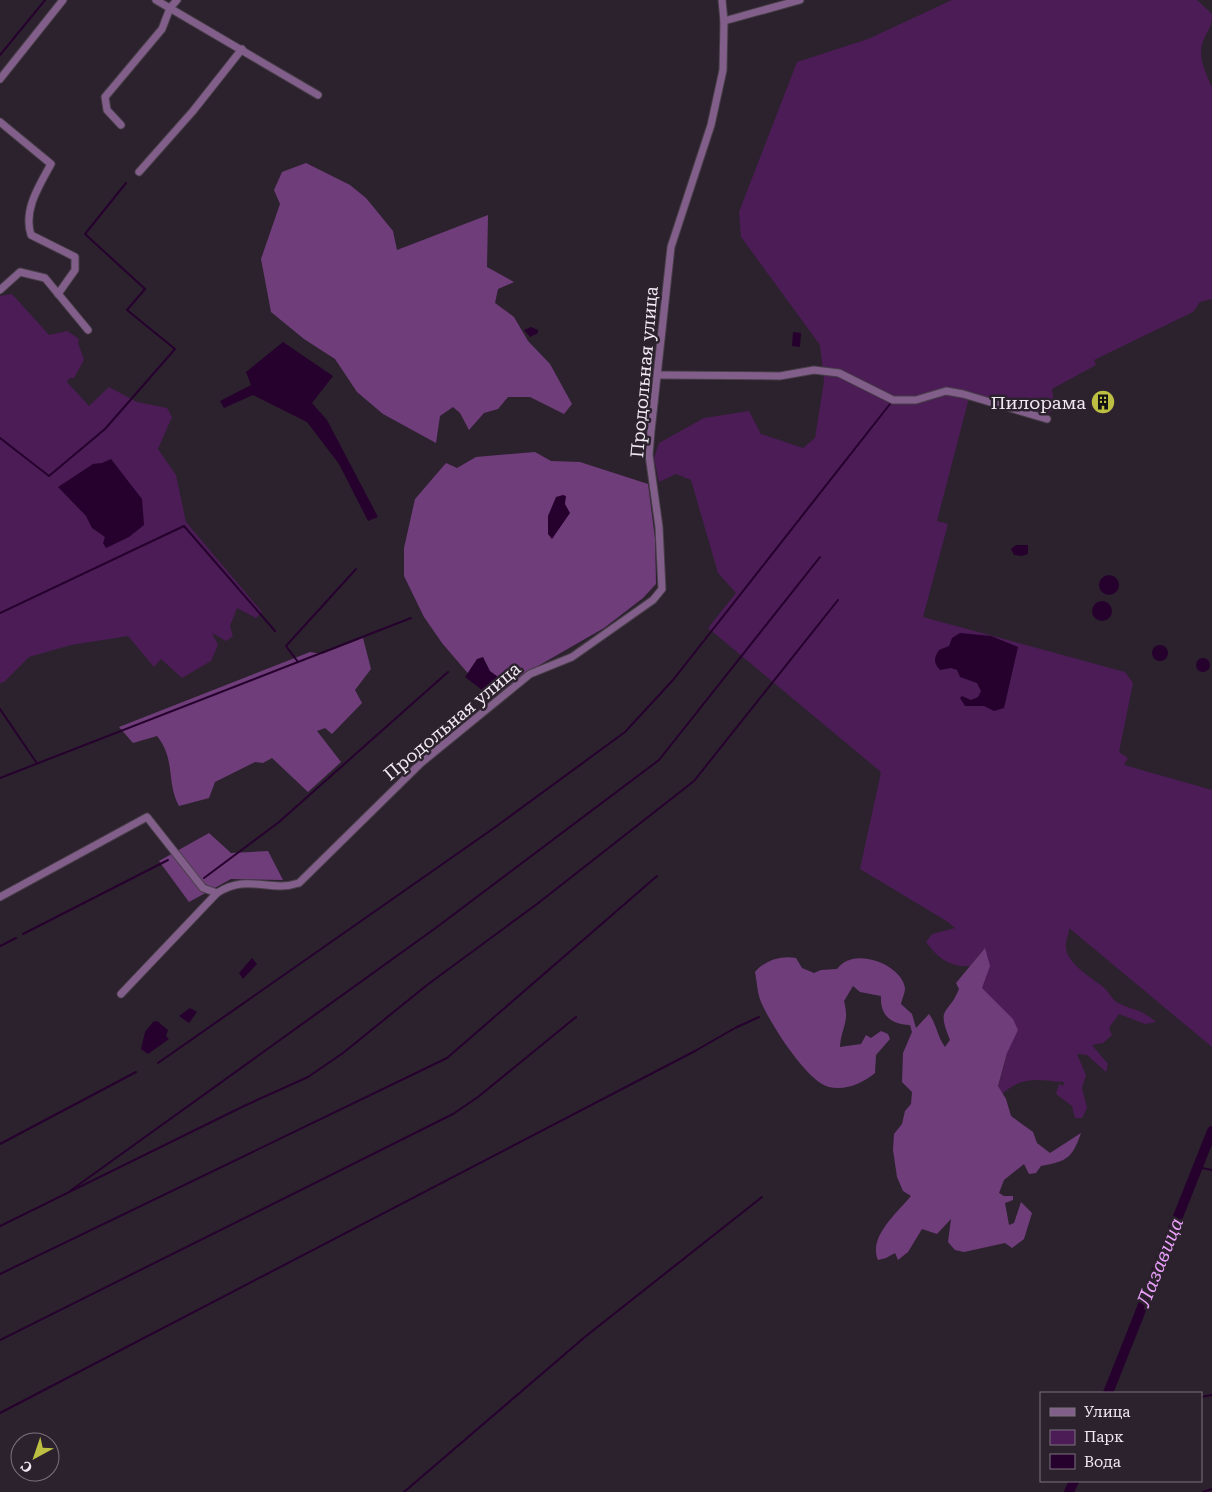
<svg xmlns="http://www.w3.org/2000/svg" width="1212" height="1492" viewBox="0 0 1212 1492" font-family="'Roboto Serif',serif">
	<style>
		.green { fill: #4b1c55 }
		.forest { fill: #703d7b }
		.water { fill: #26012e }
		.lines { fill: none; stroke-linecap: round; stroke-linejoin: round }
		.stream { stroke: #26012e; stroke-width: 2 }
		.river { stroke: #26012e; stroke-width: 10 }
		.minor-casing { stroke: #483e49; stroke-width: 9 }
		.minor { stroke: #825f8a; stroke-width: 7 }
		.labels { text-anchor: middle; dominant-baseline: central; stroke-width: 5; stroke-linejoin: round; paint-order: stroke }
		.street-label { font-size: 18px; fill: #f1eaf2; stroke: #2c222e }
		.poi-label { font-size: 18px; fill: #f1eaf2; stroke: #2c222e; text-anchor: end }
		.water-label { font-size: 19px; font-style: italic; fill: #e99ff9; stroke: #2c222e }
	</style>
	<rect width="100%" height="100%" fill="#2c222e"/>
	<g class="green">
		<path d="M952 0H1197L1212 14C1212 28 1209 27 1204 39 1196 56 1206 72 1212 88V299L1200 302 1193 312 1094 360 1096 365 1052 389 1055 409 1044 416 970 394 937 521 948 524 923 617 1125 672 1133 683 1119 752 1128 758 1124 765 1212 790V1047L1069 928C1069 935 1067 936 1066 943 1063 961 1090 977 1102 986 1108 990 1112 1000 1118 1003 1134 1011 1140 1008 1156 1022L1145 1024 1119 1014 1109 1028 1112 1035 1103 1043 1092 1045 1108 1064 1106 1072 1087 1055 1077 1054 1086 1075 1082 1088 1087 1108 1082 1118H1075L1072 1106 1056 1094 1059 1084 1063 1086 1064 1082C1037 1080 1024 1075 1002 1094L998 1087 1007 1053 981 988 984 949 970 966C949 967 938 958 926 942L932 934 955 928 948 922 860 869 881 772 708 628 736 593 718 573 691 480 676 474 659 482 654 458 659 443 704 418 749 411 761 434 803 448 815 438 824 381 820 345 741 237 739 212 797 62 868 39Z"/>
		<polygon points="12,294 49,335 67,331 79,339 78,343 84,360 74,378 70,378 67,382 89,406 109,387 137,402 167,408 172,417 158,449 176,475 186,522 262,612 256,618 237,608 230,626 233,636 226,641 212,633 218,645 211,661 182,678 161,659 154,667 128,636 71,645 29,657 4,682 0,683 0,296"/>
	</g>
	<g class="forest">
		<polygon points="306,163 350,185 366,198 393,231 397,250 488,215 487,267 514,282 498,289 495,303 514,317 528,341 550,364 572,404 564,414 530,397 508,397 498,409 484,413 469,430 460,413 453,407 440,416 436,443 383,414 357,392 335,359 304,339 271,312 261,259 280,204 274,190 282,172"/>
		<polygon points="535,452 551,461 580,462 648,484 655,539 656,584 643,598 604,628 524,674 493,698 477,684 442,643 424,617 404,576 404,548 415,499 446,463 457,468 476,457"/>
		<path d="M363 638 371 669 355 690 362 703 332 734 325 728 317 731 341 762 308 792 272 758 263 763 255 762 215 782 209 798 179 806C166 783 176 759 157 736L133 743 119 727 310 652 322 654Z"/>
		<polygon points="209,833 231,853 268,851 283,880 231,879 189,902 159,861"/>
		<path d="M985 948 990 966 982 988 1013 1019 1018 1030 1007 1053 998 1086 1006 1099 1011 1116 1033 1132 1037 1143 1050 1153 1081 1133C1072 1158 1068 1161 1041 1166L1036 1173 1029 1174 1024 1164 1004 1180 999 1193 1004 1196H1013V1200L1005 1203 1009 1225 1014 1223 1021 1202 1032 1213 1024 1239 1012 1248 1005 1243 964 1252 955 1250 948 1242 951 1219 937 1234 922 1229 908 1252 898 1260 895 1253 886 1258 878 1260C868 1237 897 1213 911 1196L903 1191 897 1177 893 1150 894 1134 902 1124 905 1111 911 1104 912 1092 902 1082 903 1053 912 1032 910 1025C891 1024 880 1016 881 996L860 992 853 986 844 1001C850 1024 841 1027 840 1047L861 1044 866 1035 871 1038 881 1031 888 1034 890 1039 876 1055 875 1073C863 1083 846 1091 829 1087 807 1082 770 1023 761 1002 757 992 757 982 755 972 765 960 782 955 796 958L802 968 814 973 821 970 837 969C854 945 902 965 905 988 905 993 902 999 901 1004L912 1014 916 1028 929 1014C937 1025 937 1036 945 1047L950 1040C936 1006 948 1016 959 989L956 983Z"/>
	</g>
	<g class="water">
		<polygon points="531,327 538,330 538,333 530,337 524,330"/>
		<polygon points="793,332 801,333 800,347 792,346"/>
		<polygon points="283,342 333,376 312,403 327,420 378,517 368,521 339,464 307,422 253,395 224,408 220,401 251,385 246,372"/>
		<polygon points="111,459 142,499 144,525 129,537 106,548 103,543 105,537 92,528 86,516 58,487 93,464 102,463"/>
		<polygon points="563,495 566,496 565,504 570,513 552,539 548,534 548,516 556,497"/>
		<polygon points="1016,545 1028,545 1028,554 1022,556 1014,555 1011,549"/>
		<circle cx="1109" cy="585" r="10"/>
		<circle cx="1102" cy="611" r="10"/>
		<path d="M960 633 991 636 1018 647 1004 708 994 711 984 706H965L960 698 962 696 971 700 978 697 981 691 977 683 960 677 957 670 951 668 940 670C933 662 934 658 939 650L949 646 952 638Z"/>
		<circle cx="1160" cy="653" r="8"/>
		<polygon points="483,657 490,671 505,682 486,693 465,677 477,659"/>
		<circle cx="1203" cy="665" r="7"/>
		<polygon points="252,958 257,964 243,979 239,973"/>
		<polygon points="190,1008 197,1012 189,1023 179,1016"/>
		<polygon points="157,1021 168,1030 166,1036 169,1039 148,1054 141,1049 145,1032 153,1022"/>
	</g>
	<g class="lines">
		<g class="stream">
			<polyline points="0,55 45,0"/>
			<polyline points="0,438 49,476 105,429 175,349 127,310 145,289 85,234 126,183"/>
			<polyline points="0,613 184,526 275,631"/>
			<polyline points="298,662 286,646 356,569"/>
			<polyline points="0,709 36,762"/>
			<polyline points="0,778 411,618"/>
			<polyline points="204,878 279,822 448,672"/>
			<polyline points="23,934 168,860"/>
			<polyline points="0,946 16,938"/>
			<polyline points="158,1063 494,828 625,732 673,680 890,404"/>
			<polyline points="0,1144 136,1072"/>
			<polyline points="1197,1167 1212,1170"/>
			<polyline points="70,1191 437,927 659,760 820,557"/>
			<polyline points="0,1226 244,1106 308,1077 343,1053 427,985 537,904 694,781 838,600"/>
			<polyline points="0,1274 447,1058 657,876"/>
			<polyline points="0,1340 453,1114 478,1097 576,1017"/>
			<polyline points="1201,1397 1212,1395"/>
			<polyline points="0,1413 695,1051 735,1028 759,1017"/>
			<polyline points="404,1492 586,1336 762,1197"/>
			<polyline points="1203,1492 1212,1489"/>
		</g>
		<g class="river">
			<polyline points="1108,1393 1212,1131"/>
			<polyline points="1069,1492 1074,1481"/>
		</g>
		<g class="minor-casing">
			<g id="minor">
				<polyline points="156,0 318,95"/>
				<polyline points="724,21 800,0"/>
				<polyline points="0,79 63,0"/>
				<path d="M0 122 51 164C39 186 23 210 31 235L75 257V270L58 294"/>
				<polyline points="121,125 107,110 105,97 162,29 170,8 177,0"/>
				<polyline points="139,172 193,111 242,49"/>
				<polyline points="0,290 20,272 45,278 88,330"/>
				<polyline points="658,375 780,376 814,370 839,373 893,400 916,400 946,391 963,394 1047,419"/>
				<polyline points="0,897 147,817 203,888 217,893"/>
				<path d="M121 994 217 893C248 873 269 893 299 883L421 763 530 674 572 657 653 600 662 589 659 527 649 455 651 431 671 247 711 125 723 70 724 21 722 0"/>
			</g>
		</g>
		<use href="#minor" class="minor"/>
	</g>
	<defs>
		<g id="building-disc" transform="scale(1.25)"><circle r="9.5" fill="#bdbf43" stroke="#2c222e"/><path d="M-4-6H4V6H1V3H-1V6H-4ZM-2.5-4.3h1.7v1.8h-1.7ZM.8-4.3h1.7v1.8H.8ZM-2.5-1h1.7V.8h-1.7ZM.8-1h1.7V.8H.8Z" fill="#111"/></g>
	</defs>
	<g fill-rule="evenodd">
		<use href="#building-disc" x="1103" y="402"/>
	</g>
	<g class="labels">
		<g class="street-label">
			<text transform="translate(644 372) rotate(-85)">Продольная улица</text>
			<text transform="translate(452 721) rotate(-40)">Продольная улица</text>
		</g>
		<g class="poi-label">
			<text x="1086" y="402">Пилорама</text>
		</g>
		<g class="water-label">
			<text transform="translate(1160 1262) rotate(-68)">Лазавица</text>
		</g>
	</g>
	<rect x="1040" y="1392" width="162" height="90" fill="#2c222e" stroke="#7b727c"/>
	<rect x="1050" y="1408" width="25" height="8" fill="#825f8a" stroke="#7b727c"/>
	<text x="1084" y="1417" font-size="15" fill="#f1eaf2">Улица</text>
	<rect x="1050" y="1430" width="25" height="15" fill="#4b1c55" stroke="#7b727c"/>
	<text x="1084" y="1442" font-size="15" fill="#f1eaf2">Парк</text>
	<rect x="1050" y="1454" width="25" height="15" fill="#26012e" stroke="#7b727c"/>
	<text x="1084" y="1467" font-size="15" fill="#f1eaf2">Вода</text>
	<g transform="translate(35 1457) rotate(220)"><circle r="24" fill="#2c222e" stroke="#7b727c"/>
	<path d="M0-4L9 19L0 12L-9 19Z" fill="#bdbf43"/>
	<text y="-8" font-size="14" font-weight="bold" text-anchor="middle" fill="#f1eaf2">С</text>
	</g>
</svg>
